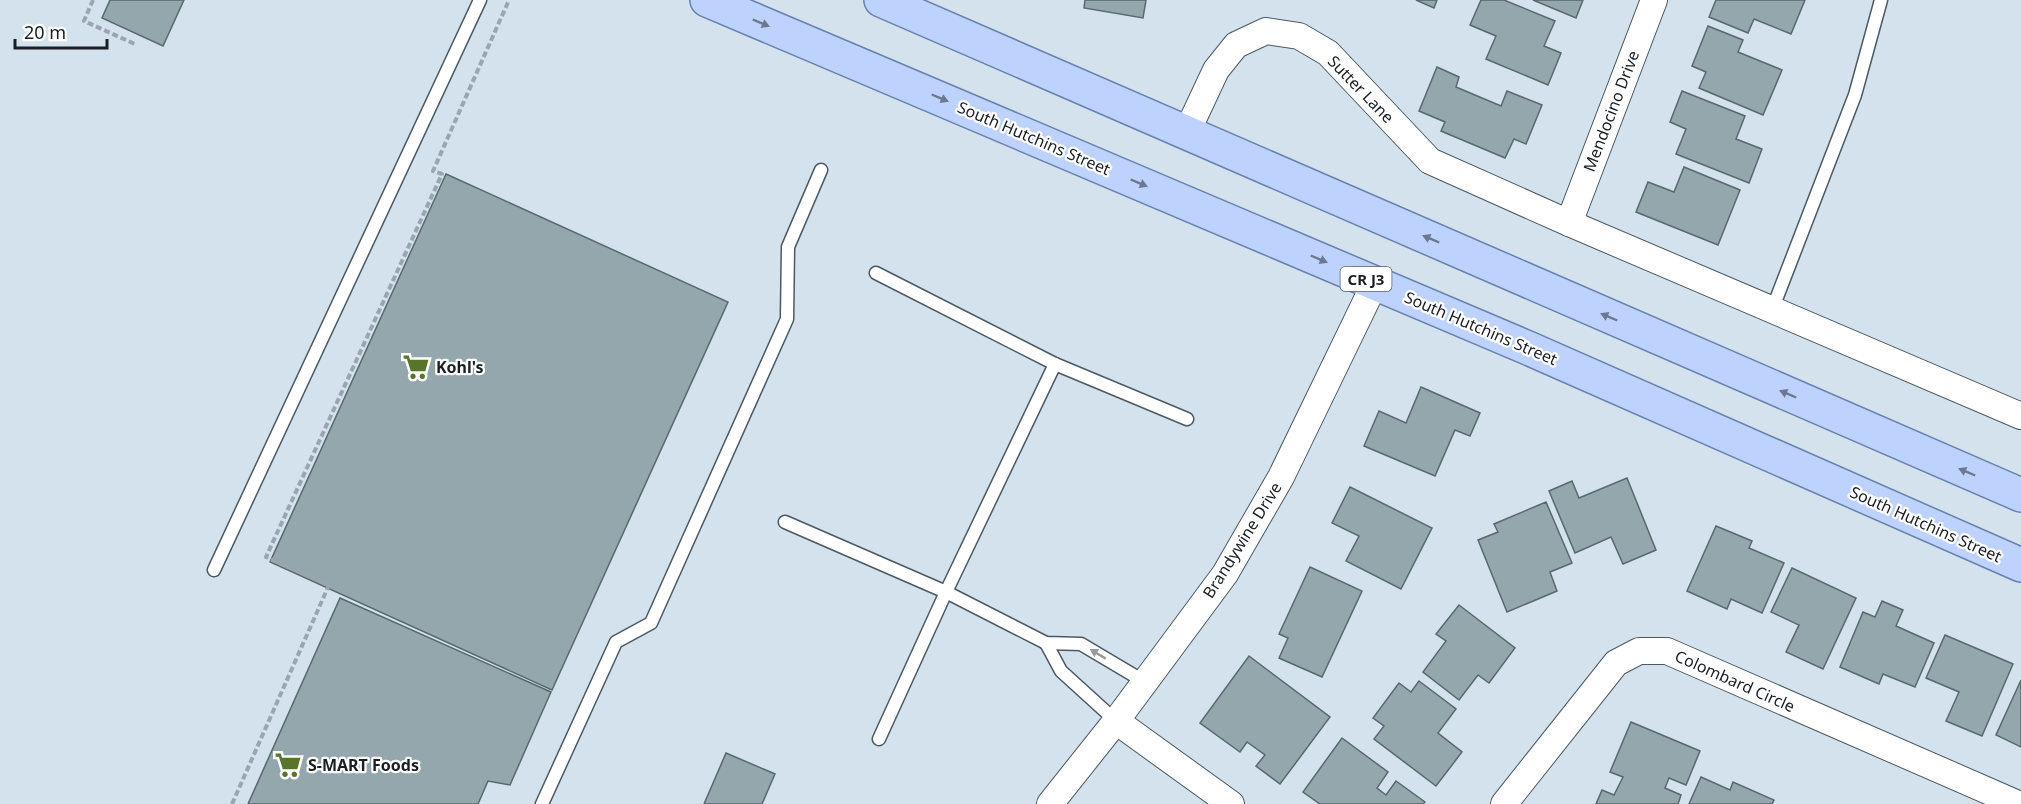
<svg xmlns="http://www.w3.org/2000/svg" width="2021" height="804" viewBox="0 0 2021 804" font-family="'Noto Sans',sans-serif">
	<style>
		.building { fill: #94a7ac; stroke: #58696e; stroke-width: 1.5 }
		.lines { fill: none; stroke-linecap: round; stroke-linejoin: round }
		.service-casing { stroke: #4c5962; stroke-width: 15 }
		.minor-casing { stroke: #4c5962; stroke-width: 28 }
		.primary-casing { stroke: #6780af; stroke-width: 36 }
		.path { stroke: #9aa6af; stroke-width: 4; stroke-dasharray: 6 3; stroke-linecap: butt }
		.service { stroke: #fff; stroke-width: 12 }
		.minor { stroke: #fff; stroke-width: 26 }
		.primary { stroke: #bdd2fd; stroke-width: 33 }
		.oneway { fill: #6c7890 }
		.oneway2 { fill: #989a9c }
		.labels { text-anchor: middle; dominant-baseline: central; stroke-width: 4.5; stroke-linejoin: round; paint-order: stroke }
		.shield { fill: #fff; stroke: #5f6265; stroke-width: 1.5 }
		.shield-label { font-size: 15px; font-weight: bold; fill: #1a1f23 }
		.street-label { font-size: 16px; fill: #1a1f23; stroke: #fff }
		.poi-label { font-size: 16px; font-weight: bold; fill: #1a1f23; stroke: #fff; text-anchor: start }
	</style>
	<rect width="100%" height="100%" fill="#d3e2ed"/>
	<g class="building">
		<polygon points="110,0 184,0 163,46 102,18"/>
		<polygon points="1085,0 1146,0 1143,18 1084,8"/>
		<polygon points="1416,0 1437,0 1434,8"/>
		<polygon points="1481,0 1504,0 1555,21 1544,46 1561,53 1548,85 1486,59 1496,36 1470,25"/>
		<polygon points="1533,0 1583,0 1576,18"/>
		<polygon points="1716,0 1805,0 1791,34 1754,19 1748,33 1709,17"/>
		<polygon points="1708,26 1743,40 1738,52 1782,70 1763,115 1699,88 1706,72 1692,66"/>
		<polygon points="1437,67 1459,77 1456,87 1501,106 1507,91 1542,105 1526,144 1514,139 1505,158 1441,131 1445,122 1419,111"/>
		<polygon points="1682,91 1745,116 1736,139 1762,149 1749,183 1676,154 1686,129 1670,122"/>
		<polygon points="1684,167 1740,190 1718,245 1636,212 1648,182 1674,192"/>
		<polygon points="446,174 728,302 552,690 270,562"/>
		<polygon points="1421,387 1480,413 1470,436 1455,430 1435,476 1364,446 1379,411 1406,423"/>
		<polygon points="1627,478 1656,550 1623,564 1611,537 1575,553 1549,491 1572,481 1579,498"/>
		<polygon points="1350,487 1432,528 1401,589 1346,561 1359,536 1332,523"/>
		<polygon points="1546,502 1572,563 1550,572 1557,591 1507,612 1478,540 1498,532 1494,524"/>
		<polygon points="1716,526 1752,541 1749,548 1784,563 1762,613 1731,599 1727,609 1687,591"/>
		<polygon points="1310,567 1362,591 1322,677 1279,658 1288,638 1279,634"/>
		<polygon points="1792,568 1856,598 1823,669 1786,652 1799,625 1771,612"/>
		<polygon points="340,598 551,692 510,785 488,781 478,804 248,804"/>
		<polygon points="1882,601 1903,610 1896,626 1934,643 1915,687 1883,674 1879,684 1840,667 1863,612 1875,617"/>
		<polygon points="1459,605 1515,648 1489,683 1478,675 1459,700 1423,672 1446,641 1436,634"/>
		<polygon points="1945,635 2013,664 1982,736 1946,721 1959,692 1926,678"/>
		<polygon points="1249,656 1330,717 1280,784 1256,766 1265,755 1247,742 1240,752 1200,723"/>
		<polygon points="2021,680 2021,747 1996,735"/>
		<polygon points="1419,681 1456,709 1438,733 1462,752 1436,786 1374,739 1384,726 1373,718 1399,683 1411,692"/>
		<polygon points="1631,722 1700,751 1686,785 1669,778 1665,788 1681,795 1678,804 1596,804 1602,790 1614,795 1623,777 1610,772"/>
		<polygon points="1342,738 1388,772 1377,788 1386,795 1396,781 1425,802 1423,804 1320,804 1303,792"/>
		<polygon points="726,753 775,774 762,804 704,804"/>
		<polygon points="1701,777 1730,790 1733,782 1774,800 1772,804 1689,804"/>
	</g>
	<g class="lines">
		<g class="service-casing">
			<g id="service">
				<polyline points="876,273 1055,364 1187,419"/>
				<polyline points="1772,310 1855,95 1881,0"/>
				<polyline points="785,522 946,592 1046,643 1081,644 1145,682"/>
				<polyline points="214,570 480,0"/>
				<polyline points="1046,643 1061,671 1116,721"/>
				<polyline points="879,739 946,592 1055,364"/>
				<polyline points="542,804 616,642 651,623 787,319 788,247 821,170"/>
			</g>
		</g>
		<g class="minor-casing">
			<g id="minor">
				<polyline points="1186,134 1216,70 1236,45 1266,31 1299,36 1328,53 1430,161 1569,223 2021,416"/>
				<polyline points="1569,223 1654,0"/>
				<polyline points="1116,721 1231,804"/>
				<polyline points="1050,804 1116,721 1225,574 1281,477 1375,283"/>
				<polyline points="1504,804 1616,663 1639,651 1667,651 2018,804"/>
			</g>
		</g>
		<g class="primary-casing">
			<g id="primary">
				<polyline points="707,0 1528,348 2021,565"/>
				<polyline points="881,0 2021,495"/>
			</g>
		</g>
		<g class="path">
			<polyline points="93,0 84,21 137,45"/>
			<polyline points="232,804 329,585 266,557 442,174 433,171 509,0"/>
		</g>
		<use href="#service" class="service"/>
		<use href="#minor" class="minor"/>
		<use href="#primary" class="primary"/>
	</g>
	<defs><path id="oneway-solid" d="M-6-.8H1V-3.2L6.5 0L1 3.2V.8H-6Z" transform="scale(1.5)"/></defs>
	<g class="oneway">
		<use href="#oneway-solid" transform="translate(761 23) rotate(23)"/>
		<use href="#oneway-solid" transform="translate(940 98) rotate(23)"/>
		<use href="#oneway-solid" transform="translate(1139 183) rotate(23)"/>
		<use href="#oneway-solid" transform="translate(1431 239) rotate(-157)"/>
		<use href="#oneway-solid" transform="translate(1319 259) rotate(23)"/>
		<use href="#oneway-solid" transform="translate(1609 317) rotate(-157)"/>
		<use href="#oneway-solid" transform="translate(1788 394) rotate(-157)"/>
		<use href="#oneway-solid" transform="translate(1967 472) rotate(-157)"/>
	</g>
	<use class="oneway2" href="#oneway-solid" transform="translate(1098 654) rotate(-149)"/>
	<defs>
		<g id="supermarket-bare" transform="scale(2.07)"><path d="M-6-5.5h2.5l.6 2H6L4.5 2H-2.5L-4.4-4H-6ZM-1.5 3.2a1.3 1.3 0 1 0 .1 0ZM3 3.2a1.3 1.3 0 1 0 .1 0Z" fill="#59752a" stroke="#fff" stroke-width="2.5" paint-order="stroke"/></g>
	</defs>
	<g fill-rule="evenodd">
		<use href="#supermarket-bare" x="416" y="367"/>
		<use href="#supermarket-bare" x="288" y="765"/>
	</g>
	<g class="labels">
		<rect class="shield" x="1340.5" y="267" width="51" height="24" rx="4.5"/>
		<g class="shield-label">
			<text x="1366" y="279">CR J3</text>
		</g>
		<g class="street-label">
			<text transform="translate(1361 89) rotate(46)">Sutter Lane</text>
			<text transform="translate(1611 111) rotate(-69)">Mendocino Drive</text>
			<text transform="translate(1034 138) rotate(23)">South Hutchins Street</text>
			<text transform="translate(1481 328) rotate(23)">South Hutchins Street</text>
			<text transform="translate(1926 524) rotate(24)">South Hutchins Street</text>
			<text transform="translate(1242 540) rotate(-58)">Brandywine Drive</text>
			<text transform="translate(1735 681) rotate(24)">Colombard Circle</text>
		</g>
		<g class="poi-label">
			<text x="436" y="367">Kohl's</text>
			<text x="308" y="765">S-MART Foods</text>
		</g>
	</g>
	<path d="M15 39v9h92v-9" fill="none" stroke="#1a1f23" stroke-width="3"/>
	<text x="24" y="39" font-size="18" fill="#1a1f23" stroke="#ffffff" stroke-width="4.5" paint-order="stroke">20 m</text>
</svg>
